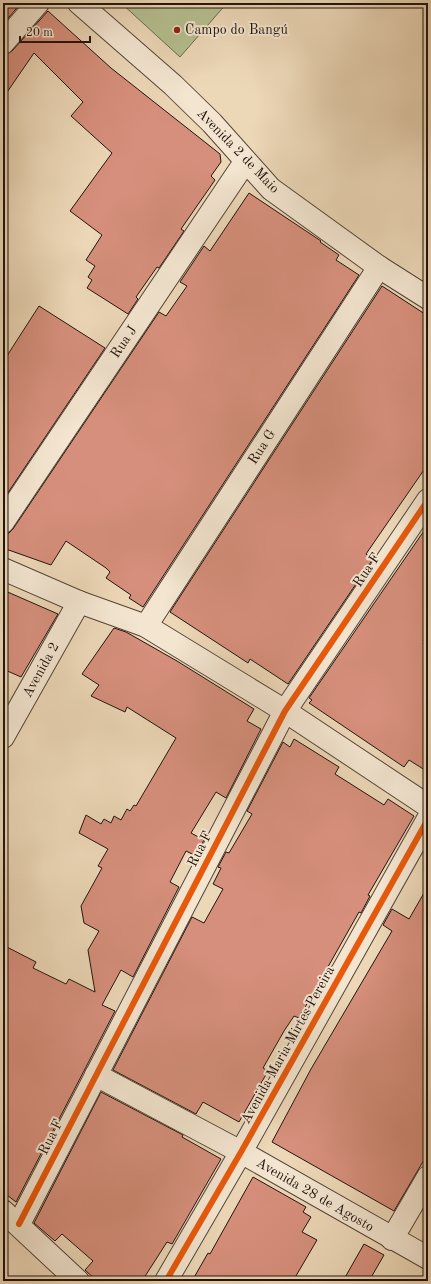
<svg xmlns="http://www.w3.org/2000/svg" width="431" height="1284" viewBox="0 0 431 1284" font-family="'Old Standard TT',serif">
	<style>
		.green { fill: #b5bf90; stroke: #6b6a4e }
		.building { fill: #d68f7c; stroke: #21140d }
		.lines { fill: none; stroke-linecap: round; stroke-linejoin: round }
		.street-casing { stroke: #544538; stroke-width: 24 }
		.street { stroke: #f3e5d0; stroke-width: 22 }
		.cycleway-casing { stroke: #f3e5d0; stroke-width: 8 }
		.cycleway { stroke: #e8590c; stroke-width: 6 }
		.poi-dot { fill: #8f2418; stroke: #f3e5d0; stroke-width: 1.5 }
		.labels { text-anchor: middle; dominant-baseline: central; stroke-width: 4; stroke-linejoin: round; paint-order: stroke }
		.poi-label { font-size: 14px; fill: #21140d; stroke: #f3e5d0; text-anchor: start }
		.street-label { font-size: 14px; fill: #21140d; stroke: #f3e5d0 }
	</style>
	<rect width="100%" height="100%" fill="#ecd7b7"/>
	<filter id="stains"><feTurbulence type="fractalNoise" baseFrequency=".005" numOctaves="4"/><feColorMatrix values="0 0 0 0 .2 0 0 0 0 .09 0 0 0 0 .02 0 0 0 .5 -.17"/></filter>
	<radialGradient id="worn" r=".72"><stop offset=".6" stop-color="#630" stop-opacity="0"/><stop offset="1" stop-color="#630" stop-opacity=".3"/></radialGradient>
	<polygon class="green" points="121,3 227,3 180,57"/>
	<g class="building">
		<polygon points="3,3 21,3 3,24"/>
		<polygon points="48,11 111,68 220,154 221,162 211,176 215,180 181,229 184,231 159,268 157,267 136,297 138,299 128,314 87,288 92,280 88,277 95,266 86,260 102,235 70,211 112,153 71,116 83,102 34,53 3,98 3,55 12,51"/>
		<polygon points="249,193 321,241 320,242 339,255 336,260 359,275 143,607 129,598 131,595 106,578 110,572 106,568 66,541 51,565 3,548 3,534 9,533 13,529 159,312 166,316 187,286 180,282 204,246 210,251"/>
		<polygon points="382,286 428,316 428,464 366,554 373,559 288,684 250,659 248,663 170,612"/>
		<polygon points="39,306 105,348 3,500 3,362"/>
		<polygon points="428,525 428,633 423,641 424,641 423,644 428,647 428,772 409,760 404,767 309,703 312,700 309,698"/>
		<polygon points="3,590 58,614 21,677 3,669"/>
		<polygon points="114,628 126,632 177,661 254,709 247,721 261,729 226,798 216,792 191,833 204,840 196,856 186,851 170,882 179,887 133,977 121,970 102,1005 115,1011 16,1202 3,1192 3,945 36,962 33,968 66,984 69,979 95,992 88,950 99,931 84,923 81,906 102,868 98,866 108,849 79,833 86,815 101,824 104,819 111,823 114,816 121,820 127,809 130,811 134,805 136,806 176,738 127,707 125,712 91,696 99,685 82,674"/>
		<polygon points="294,739 339,767 335,774 384,805 388,799 414,816 368,895 370,896 361,913 359,912 299,1018 294,1016 284,1031 263,1068 268,1071 239,1122 203,1102 196,1114 113,1070 192,917 204,923 223,889 213,884 221,868 218,867 226,852 229,853 252,814 247,811 283,742 290,747"/>
		<polygon points="428,886 428,1153 394,1211 272,1142 311,1069 392,931 383,925 392,909 409,919"/>
		<polygon points="101,1092 183,1135 182,1137 221,1159 172,1244 167,1242 142,1281 97,1281 85,1270 93,1261 62,1234 55,1241 34,1223"/>
		<polygon points="253,1177 306,1207 303,1212 311,1217 302,1232 317,1240 293,1281 192,1281 208,1253 210,1254"/>
		<polygon points="364,1244 384,1255 369,1281 343,1281"/>
	</g>
	<g class="lines">
		<g class="street-casing">
			<g id="street">
				<polyline points="79,3 173,85 212,123 271,189 379,267 428,298"/>
				<polyline points="3,43 38,3"/>
				<polyline points="3,522 245,162"/>
				<polyline points="3,569 79,602 146,626 285,711 428,806"/>
				<polyline points="146,626 379,267"/>
				<polyline points="3,737 79,602"/>
				<polyline points="96,1075 241,1152 428,1258"/>
				<polyline points="3,1211 78,1281"/>
				<polyline points="19,1224 285,711 428,500"/>
				<polyline points="392,1239 428,1177"/>
				<polyline points="166,1281 241,1152 428,819"/>
			</g>
		</g>
		<use href="#street" class="street"/>
		<g class="cycleway-casing">
			<g id="cycleway">
				<polyline points="19,1224 285,711 428,500"/>
				<polyline points="166,1281 241,1152 428,819"/>
			</g>
		</g>
		<use href="#cycleway" class="cycleway"/>
	</g>
	<circle class="poi-dot" cx="177" cy="30" r="4"/>
	<g class="labels">
		<g class="poi-label">
			<text x="185" y="30">Campo do Bangú</text>
		</g>
		<g class="street-label">
			<text transform="translate(238 151) rotate(46)">Avenida 2 de Maio</text>
			<text transform="translate(124 342) rotate(-56)">Rua J</text>
			<text transform="translate(262 447) rotate(-57)">Rua G</text>
			<text transform="translate(367 570) rotate(-56)">Rua F</text>
			<text transform="translate(41 670) rotate(-61)">Avenida 2</text>
			<text transform="translate(200 849) rotate(-63)">Rua F</text>
			<text transform="translate(288 1045) rotate(-61)">Avenida Maria Mirtes Pereira</text>
			<text transform="translate(51 1137) rotate(-63)">Rua F</text>
			<text transform="translate(315 1195) rotate(30)">Avenida 28 de Agosto</text>
		</g>
	</g>
	<rect width="431" height="1284" fill="none" stroke="#ecd7b7" stroke-width="16"/>
	<rect x="4" y="4" width="423" height="1276" fill="none" stroke="#21140d" stroke-width="2"/>
	<rect x="8" y="8" width="415" height="1268" fill="none" stroke="#21140d"/>
	<path d="M20 36v6h70v-6" fill="none" stroke="#21140d" stroke-width="2"/>
	<text x="26" y="36" font-size="12" fill="#21140d" stroke="#f3e5d0" stroke-width="3" paint-order="stroke">20 m</text>
	<rect width="100%" height="100%" filter="url(#stains)"/>
	<rect width="100%" height="100%" fill="url(#worn)"/>
</svg>
